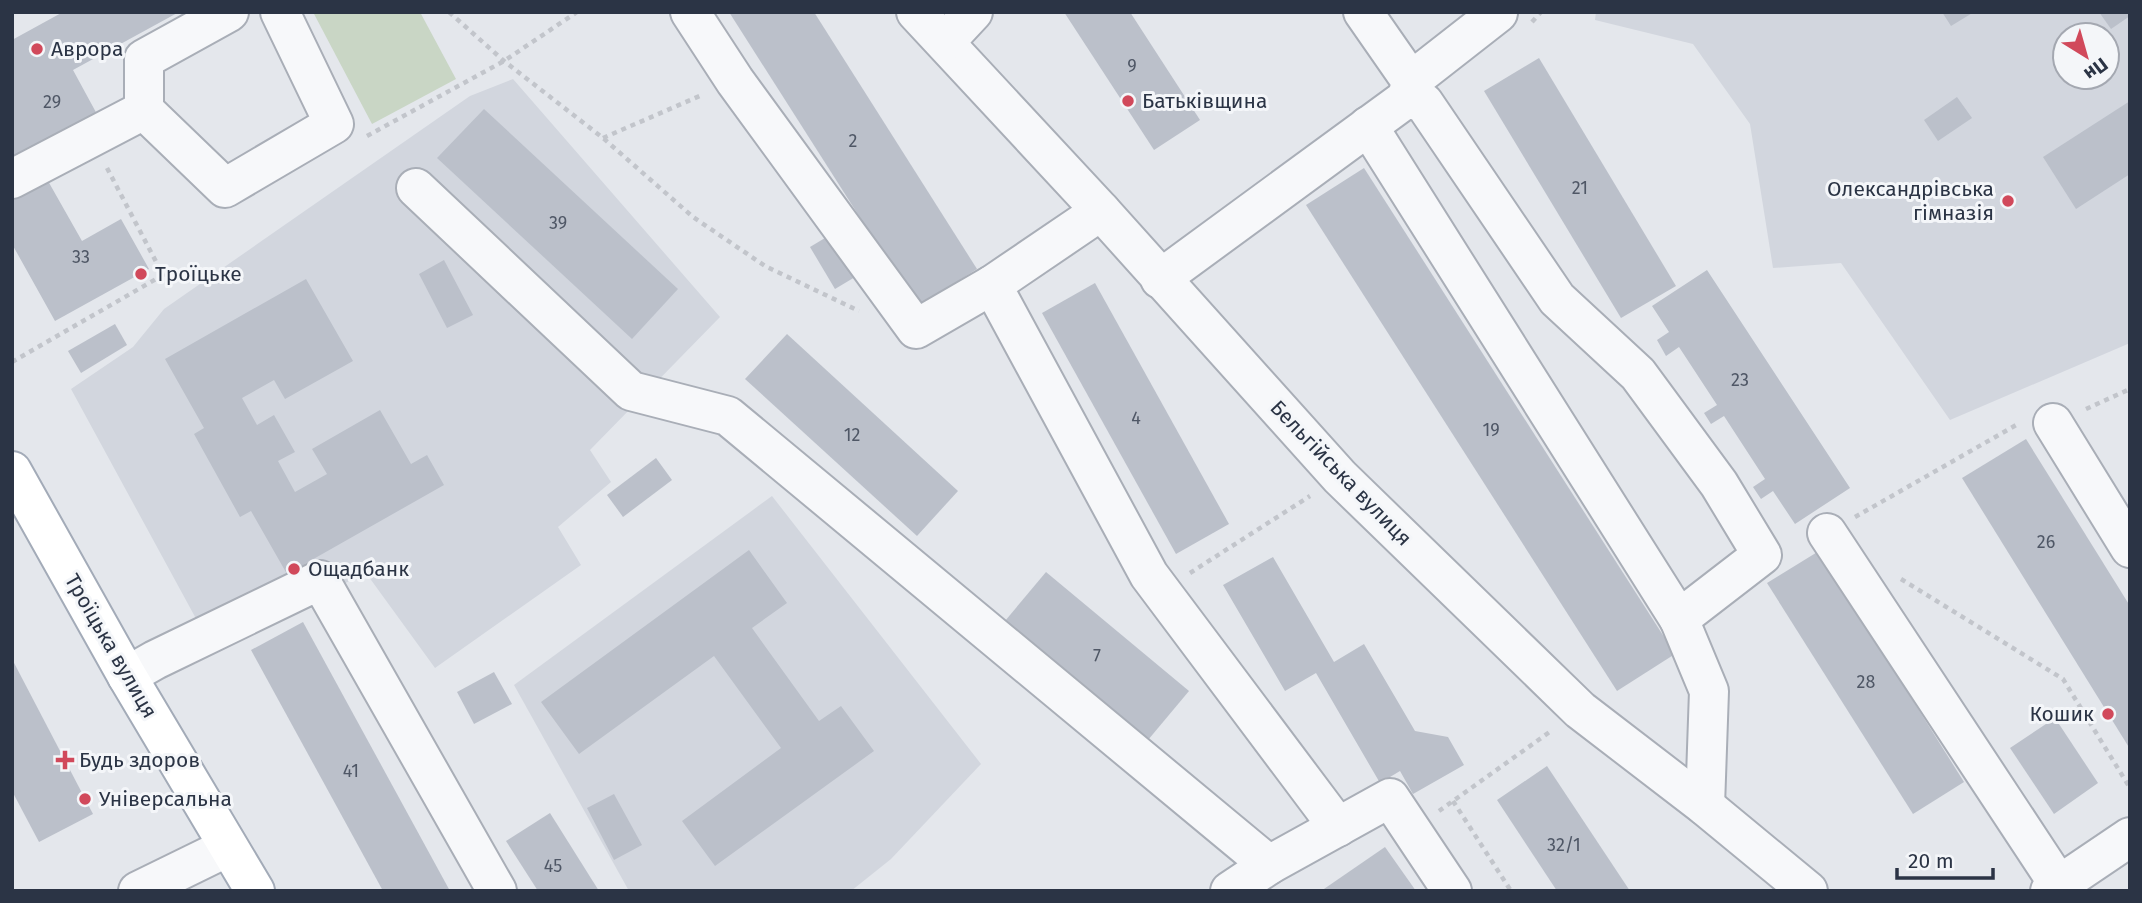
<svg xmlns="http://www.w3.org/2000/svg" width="2142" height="903" viewBox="0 0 2142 903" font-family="'Fira Sans',sans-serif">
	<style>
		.built { fill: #d2d6de; fill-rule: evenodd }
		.grass { fill: #c9d6c5 }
		.building { fill: #bbc0ca }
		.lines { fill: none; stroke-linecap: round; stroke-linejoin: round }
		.minor-casing { stroke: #a9aeb7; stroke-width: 42 }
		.major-casing { stroke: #a3abb8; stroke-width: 42 }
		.path { stroke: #c2c5cb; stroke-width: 4.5; stroke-dasharray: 5 5; stroke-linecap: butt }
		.minor { stroke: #f7f8fa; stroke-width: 38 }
		.major { stroke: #fff; stroke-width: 38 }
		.poi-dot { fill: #d1495b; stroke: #f4f6f9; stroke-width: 2.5 }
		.labels { text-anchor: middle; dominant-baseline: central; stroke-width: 6; stroke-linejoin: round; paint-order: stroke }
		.number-label { font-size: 18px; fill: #4f5766 }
		.poi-label { font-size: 21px; fill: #2b3445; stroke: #f4f6f9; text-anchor: start }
		.street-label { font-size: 21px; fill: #2b3445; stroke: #f4f6f9 }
	</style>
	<rect width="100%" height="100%" fill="#e4e7ec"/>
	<g class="built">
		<path d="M1596 12H2130V343L1950 420 1841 263 1773 268 1750 124 1693 44 1595 20ZM2065 35H2107V77H2065Z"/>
		<polygon points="513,79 720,317 590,450 611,482 558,527 581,565 435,668 366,573 212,648 71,389 133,347 164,309 470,96"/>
		<polygon points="772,496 981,764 891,859 851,891 629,891 514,685"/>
	</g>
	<polygon class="grass" points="313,12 420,12 456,79 372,124"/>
	<g class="building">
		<polygon points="63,12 179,12 73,70 98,116 12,162 12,40"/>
		<polygon points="729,12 814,12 977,269 917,307"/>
		<polygon points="1064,12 1130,12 1200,120 1154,150"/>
		<polygon points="1942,12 1974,12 1951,26"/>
		<polygon points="2099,12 2130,12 2130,16 2111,29"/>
		<polygon points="1539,58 1676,286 1621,318 1484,91"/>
		<polygon points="1957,97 1972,118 1938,141 1924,120"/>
		<polygon points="2130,101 2130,174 2076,209 2043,157"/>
		<polygon points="484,109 678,289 632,339 437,158"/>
		<polygon points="1364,168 1675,654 1617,691 1306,205"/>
		<polygon points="48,181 82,241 121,219 149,269 55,321 12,244 12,201"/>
		<polygon points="830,235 855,277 835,289 810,247"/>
		<polygon points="444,260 473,315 447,328 419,274"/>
		<polygon points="1707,270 1850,488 1795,524 1773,491 1761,499 1753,487 1765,479 1724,416 1711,424 1704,413 1717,405 1679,347 1666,356 1657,340 1669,332 1652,306"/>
		<polygon points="306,279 353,361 285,399 274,380 242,398 257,425 274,415 295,452 278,461 295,492 327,474 312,449 380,410 411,464 427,455 444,485 287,574 251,511 240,517 194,434 204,428 165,359"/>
		<polygon points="1095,283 1229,524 1176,554 1042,313"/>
		<polygon points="115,324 127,345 81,373 68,351"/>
		<polygon points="787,334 958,491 917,536 745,379"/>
		<polygon points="2026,439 2130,606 2130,749 1962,478"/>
		<polygon points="656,458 672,480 623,517 607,495"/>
		<polygon points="749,550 787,603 752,628 819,721 841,706 874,751 715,866 682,821 781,748 714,656 579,754 541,702"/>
		<polygon points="1819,551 1964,782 1913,814 1767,583"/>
		<polygon points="1273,557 1334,662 1364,644 1415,731 1448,737 1464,765 1413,794 1400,771 1380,783 1316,673 1285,691 1223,585"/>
		<polygon points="1046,572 1189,691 1148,740 1005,621"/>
		<polygon points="303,622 450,891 383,891 251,650"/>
		<polygon points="12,659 93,814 39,842 12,791"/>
		<polygon points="494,672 512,704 474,724 457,692"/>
		<polygon points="2055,718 2098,783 2054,814 2010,748"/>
		<polygon points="1547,766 1630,891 1557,891 1497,800"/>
		<polygon points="614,794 642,845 614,860 587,808"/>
		<polygon points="550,813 599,891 538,891 506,841"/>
		<polygon points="1385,847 1416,891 1321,891"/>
	</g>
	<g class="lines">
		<g class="minor-casing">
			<g id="minor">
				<polyline points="229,12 144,59 144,110 225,188 334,124 280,12"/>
				<polyline points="690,12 735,81 916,329 992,285"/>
				<polyline points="916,12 1101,211 1340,477 1580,710 1705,806 1808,891"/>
				<polyline points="1363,12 1411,81 1407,98"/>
				<polyline points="945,42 973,12"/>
				<polyline points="1411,81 1498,13"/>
				<polyline points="1368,126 1679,619"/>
				<polyline points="12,179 144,110"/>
				<polyline points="416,188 631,391 728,416 1269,865"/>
				<polyline points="1101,211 992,285 1149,575 1338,827"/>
				<polyline points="1160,279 1407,98 1424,103 1557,299 1638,374 1719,484 1762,555 1679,619 1709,691 1705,806"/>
				<polyline points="2053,423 2130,548"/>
				<polyline points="1827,533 2059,885"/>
				<polyline points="127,676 155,660 320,580 497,891"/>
				<polyline points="138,891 228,847"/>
				<polyline points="1230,891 1269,865 1390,798 1452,891"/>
				<polyline points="2050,891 2130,837"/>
			</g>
		</g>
		<g class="major-casing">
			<polyline id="major" points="12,471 127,676 255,891"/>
		</g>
		<g class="path">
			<polyline points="449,12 504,61 603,138 693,217 765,266 859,311"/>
			<polyline points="1532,22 1541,12"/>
			<polyline points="367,136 504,61 577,12"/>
			<polyline points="603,138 702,95"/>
			<polyline points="12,362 163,275 107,168"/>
			<polyline points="2086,409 2130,389"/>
			<polyline points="1855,517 2018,424"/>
			<polyline points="1190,573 1310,496"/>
			<polyline points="1901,579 2063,679 2130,788"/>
			<polyline points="1453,801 1511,891"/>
			<polyline points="1439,811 1551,731"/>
		</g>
		<use href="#minor" class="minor"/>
		<use href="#major" class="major"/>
	</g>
	<g class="poi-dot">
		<circle cx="37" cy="49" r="7"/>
		<circle cx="1128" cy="101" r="7"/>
		<circle cx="2008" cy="201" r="7"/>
		<circle cx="141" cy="274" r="7"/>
		<circle cx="294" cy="569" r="7"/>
		<circle cx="2108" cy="714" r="7"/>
		<path d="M61.5 749.5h7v7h7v7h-7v7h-7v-7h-7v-7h7z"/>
		<circle cx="85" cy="799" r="7"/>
	</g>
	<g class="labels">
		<g class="number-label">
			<text x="1132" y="66">9</text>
			<text x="52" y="102">29</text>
			<text x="853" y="141">2</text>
			<text x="1580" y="188">21</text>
			<text x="558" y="223">39</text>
			<text x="81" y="257">33</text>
			<text x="1740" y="380">23</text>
			<text x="1136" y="418">4</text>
			<text x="1491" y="430">19</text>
			<text x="852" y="435">12</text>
			<text x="2046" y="542">26</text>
			<text x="1097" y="656">7</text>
			<text x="1866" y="682">28</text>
			<text x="351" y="771">41</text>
			<text x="1564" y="845">32/1</text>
			<text x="553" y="866">45</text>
		</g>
		<g class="poi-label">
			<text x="51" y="49">Аврора</text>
			<text x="1142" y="101">Батьківщина</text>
			<text x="1994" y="189" text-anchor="end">Олександрівська<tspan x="1994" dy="24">гімназія</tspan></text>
			<text x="155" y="274">Троїцьке</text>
			<text x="308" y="569">Ощадбанк</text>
			<text x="2094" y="714" text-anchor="end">Кошик</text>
			<text x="79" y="760">Будь здоров</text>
			<text x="99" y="799">Універсальна</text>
		</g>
		<g class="street-label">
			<text transform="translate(1341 473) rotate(46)">Бельгійська вулиця</text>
			<text transform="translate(111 646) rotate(60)">Троїцька вулиця</text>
		</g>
	</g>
	<rect width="2142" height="903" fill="none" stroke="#2b3445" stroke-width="28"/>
	<g transform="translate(2086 56) rotate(143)"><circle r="33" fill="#f4f6f9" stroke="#a4a8b1" stroke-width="2"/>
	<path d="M0-5L12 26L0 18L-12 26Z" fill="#d1495b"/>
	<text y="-10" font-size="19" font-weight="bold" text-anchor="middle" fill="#2b3445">Пн</text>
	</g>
	<path d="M1897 868v10h96v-10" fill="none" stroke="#2b3445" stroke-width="3.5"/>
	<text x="1908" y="868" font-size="21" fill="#2b3445" stroke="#f4f6f9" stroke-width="5" paint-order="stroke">20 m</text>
</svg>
